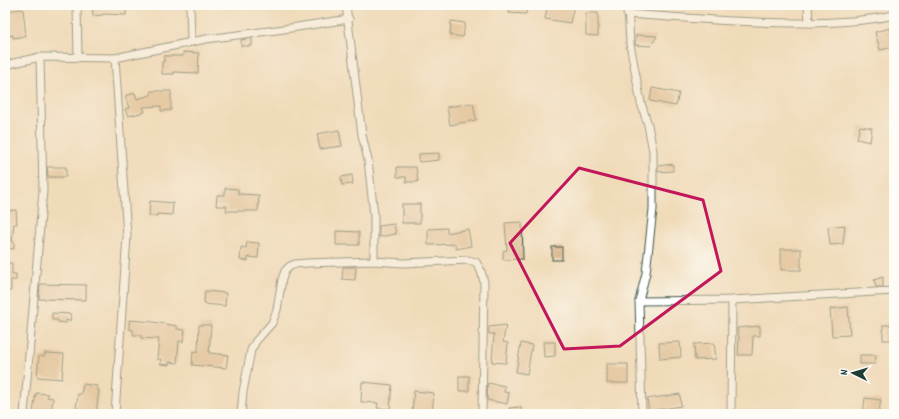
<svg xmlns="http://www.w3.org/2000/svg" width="899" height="419" viewBox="0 0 899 419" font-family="Dekko,sans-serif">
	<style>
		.building { fill: #d9b68b }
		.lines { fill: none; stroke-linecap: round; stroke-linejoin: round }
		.minor-casing { stroke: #3e5548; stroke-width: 9 }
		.minor { stroke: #fff; stroke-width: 7 }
		.marked { fill: none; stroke: #c2185b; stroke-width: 3; stroke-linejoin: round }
	</style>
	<rect width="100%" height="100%" fill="#fdfcf7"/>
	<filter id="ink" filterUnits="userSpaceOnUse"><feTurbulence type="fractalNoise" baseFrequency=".025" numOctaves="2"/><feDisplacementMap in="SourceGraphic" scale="8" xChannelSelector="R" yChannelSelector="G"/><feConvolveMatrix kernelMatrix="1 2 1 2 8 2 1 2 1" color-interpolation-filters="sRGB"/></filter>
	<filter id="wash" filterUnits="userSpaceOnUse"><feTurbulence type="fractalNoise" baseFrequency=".012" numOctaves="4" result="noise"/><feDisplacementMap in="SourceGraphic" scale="16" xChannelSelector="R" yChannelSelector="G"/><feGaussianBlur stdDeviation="0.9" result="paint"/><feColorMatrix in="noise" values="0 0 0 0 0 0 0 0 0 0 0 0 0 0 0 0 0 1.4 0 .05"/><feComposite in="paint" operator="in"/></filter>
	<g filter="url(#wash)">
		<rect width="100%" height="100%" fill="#f0dbb9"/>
		<g id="blocks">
			<g class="building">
				<polygon points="92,5 127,5 126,15 103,14 103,15 93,16"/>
				<polygon points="510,5 527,5 526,14 509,13"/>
				<polygon points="548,5 574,5 570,23 545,19"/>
				<polygon points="23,9 26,36 13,38 13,35 9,36 6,11"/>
				<polygon points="586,13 598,13 598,36 586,35"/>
				<polygon points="451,21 465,23 463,37 450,35"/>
				<polygon points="890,28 894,41 894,47 880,50 875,32"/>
				<polygon points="636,35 657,36 651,46 635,45"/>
				<polygon points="252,38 252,46 241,46 241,40"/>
				<polygon points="183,52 199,53 198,73 174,72 174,74 162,74 162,62 164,62 164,56 183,56"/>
				<polygon points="652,88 679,93 676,106 650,101"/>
				<polygon points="151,91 171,91 171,110 161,111 161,106 143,107 145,112 128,116 125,109 129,108 125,96 135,93 137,99 151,95"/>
				<polygon points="473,103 476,120 450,125 447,107"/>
				<polygon points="860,126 872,128 870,142 857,139"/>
				<polygon points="339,130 342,146 320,149 317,134"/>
				<polygon points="439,153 439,160 419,162 419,154"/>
				<polygon points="673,164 673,171 658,172 658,166"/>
				<polygon points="47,167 66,167 66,177 48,177"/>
				<polygon points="397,167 416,167 418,182 406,182 406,177 397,177"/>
				<polygon points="352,175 353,184 342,185 341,177"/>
				<polygon points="225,188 238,189 238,194 259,195 258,211 226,211 227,206 216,206 217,195 225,195"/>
				<polygon points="150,201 173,203 172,215 157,214 157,216 149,216"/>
				<rect x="402" y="204" width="18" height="19"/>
				<polygon points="16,210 17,224 14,224 12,241 14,242 14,249 5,248 5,211"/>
				<polygon points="522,222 523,259 503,260 503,251 507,250 505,223"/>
				<polygon points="394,224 396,234 379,237 379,226"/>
				<polygon points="845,225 843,244 830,245 828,227"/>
				<polygon points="447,228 447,233 468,229 471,246 456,249 455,244 428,245 428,229"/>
				<polygon points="336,231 359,232 359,245 336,245"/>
				<polygon points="247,242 259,243 258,258 248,257 248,261 240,260 241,247 246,248"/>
				<rect x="552" y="247" width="10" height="13"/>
				<rect x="781" y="249" width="20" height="21"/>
				<polygon points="5,263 12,263 12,274 16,274 16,280 11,280 11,291 5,291"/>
				<polygon points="343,267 356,267 355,280 342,279"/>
				<polygon points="883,277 883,287 876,287 874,280"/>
				<polygon points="40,284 86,285 86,300 39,299"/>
				<polygon points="205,291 226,293 225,306 204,304"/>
				<polygon points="848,307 850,335 832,336 830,309"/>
				<polygon points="52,313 71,314 70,321 66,320 66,323 58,322 58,320 52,320"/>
				<polygon points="129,320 153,322 177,326 177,329 185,330 183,342 179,341 177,363 169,362 169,365 160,364 161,359 157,359 159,339 141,338 141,335 133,335 133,330 129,329"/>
				<polygon points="199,325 211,325 209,353 228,355 226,368 192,365 193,351 198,352"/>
				<polygon points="506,325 503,342 508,343 506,363 492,362 494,334 489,334 489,327"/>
				<rect x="883" y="325" width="11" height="15"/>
				<polygon points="760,326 760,336 753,336 752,355 738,355 739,338 737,328"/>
				<polygon points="543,342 555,342 555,356 544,357"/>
				<polygon points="680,342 681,357 660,359 659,343"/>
				<polygon points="521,343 532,345 527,374 516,372"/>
				<polygon points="714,343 716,359 695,360 694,344"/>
				<polygon points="45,353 64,354 62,379 37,377 39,356 45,356"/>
				<polygon points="860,355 876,355 875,364 860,364"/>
				<rect x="607" y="364" width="21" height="19"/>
				<rect x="459" y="376" width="10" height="15"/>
				<polygon points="362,382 392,385 390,409 377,408 378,403 361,402"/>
				<polygon points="488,383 505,386 504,392 509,393 507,404 487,400"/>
				<polygon points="83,384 97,386 97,390 99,390 96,414 79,414 80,409 76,408 78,394 81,394"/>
				<polygon points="414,391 434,393 432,414 412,412"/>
				<polygon points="36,393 48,394 47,397 53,398 51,414 33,412"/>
				<polygon points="680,394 681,406 649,411 647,399"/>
				<polygon points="865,398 881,400 879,412 872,411 872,414 863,414"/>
				<polygon points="521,407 521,414 510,414 509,408"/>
			</g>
		</g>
	</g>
	<g filter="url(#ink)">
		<use href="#blocks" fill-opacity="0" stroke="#3e5548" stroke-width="1"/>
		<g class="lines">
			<g class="minor-casing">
				<g id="minor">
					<polyline points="77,5 78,58"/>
					<polyline points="190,5 191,41"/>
					<polyline points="346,5 362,135 368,160 374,215 374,261"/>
					<polyline points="628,5 630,44 641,103 648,125 653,151 653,209 646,273 639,301 642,414"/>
					<polyline points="808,5 809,23"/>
					<path d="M627 14C684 18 741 23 797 23 830 23 862 22 894 15"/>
					<polyline points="5,65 40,57 115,58 206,39 284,29 349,19"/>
					<polyline points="639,301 732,300 894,291"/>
					<polyline points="24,414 43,191 40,57"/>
					<polyline points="115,414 127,236 115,58"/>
					<polyline points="241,414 243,392 251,350 256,341 272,323 277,310 282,279 285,271 290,266 295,264 307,263 374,261 403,263 468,260 476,262 481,271 484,282 482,414"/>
					<polyline points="731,414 732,300"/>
				</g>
			</g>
			<use href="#minor" class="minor"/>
		</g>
	</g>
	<path d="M0 0H899V419H0ZM579 168 703 200 721 271 620 346 564 349 510 243Z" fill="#f0dbb9" fill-opacity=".55" fill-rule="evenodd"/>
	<path class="marked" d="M579 168 703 200 721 271 620 346 564 349 510 243Z"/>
	<rect width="899" height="419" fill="none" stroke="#fdfcf7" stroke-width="20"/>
	<g transform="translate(853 373) rotate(275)" stroke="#fdfcf7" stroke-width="3" paint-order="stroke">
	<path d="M0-3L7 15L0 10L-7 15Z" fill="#1f3d34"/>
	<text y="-6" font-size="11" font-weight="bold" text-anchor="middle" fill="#1f3d34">N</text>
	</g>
</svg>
